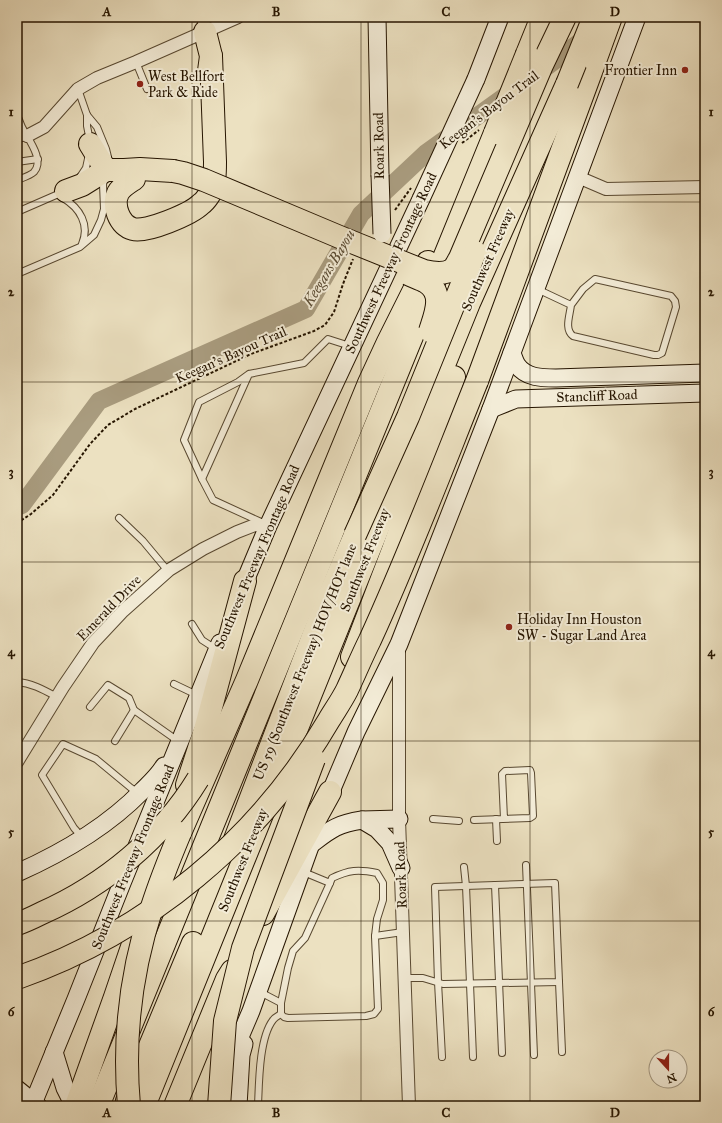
<svg xmlns="http://www.w3.org/2000/svg" width="722" height="1123" viewBox="0 0 722 1123" font-family="'IM FELL Great Primer',serif">
	<style>
		.lines { fill: none; stroke-linecap: round; stroke-linejoin: round }
		.river { stroke: #a99c7f; stroke-width: 18 }
		.lane-casing { stroke: #584830; stroke-width: 8 }
		.street-casing { stroke: #584830; stroke-width: 14 }
		.secondary-casing { stroke: #261500; stroke-width: 19 }
		.highway-casing { stroke: #261500; stroke-width: 24 }
		.path { stroke: #261500; stroke-width: 2; stroke-dasharray: 3 2; stroke-linecap: butt }
		.lane { stroke: #f3ecd7; stroke-width: 6 }
		.street { stroke: #f3ecd7; stroke-width: 12 }
		.secondary { stroke: #f3ecd7; stroke-width: 17 }
		.highway { stroke: #ece1c1; stroke-width: 22 }
		.secondary-bridge-casing { stroke: #261500; stroke-width: 19; stroke-linecap: butt }
		.highway-bridge-casing { stroke: #261500; stroke-width: 24; stroke-linecap: butt }
		.secondary-bridge { stroke: #f3ecd7; stroke-width: 17 }
		.highway-bridge { stroke: #ece1c1; stroke-width: 22 }
		.grid { fill: none; stroke: #261500; stroke-width: 1; stroke-opacity: 0.55 }
		.poi-dot { fill: #8f2418; stroke: #f3ecd7; stroke-width: 1.5 }
		.labels { text-anchor: middle; dominant-baseline: central; stroke-width: 4; stroke-linejoin: round; paint-order: stroke }
		.poi-label { font-size: 14px; fill: #261500; stroke: #f3ecd7; text-anchor: start }
		.street-label { font-size: 14px; fill: #261500; stroke: #f3ecd7 }
		.water-label { font-size: 15px; font-style: italic; fill: #5a4b33; stroke: #f3ecd7 }
		.neatline { fill: none; stroke: #261500; stroke-width: 1.5 }
		.grid-label { font-size: 13px; text-anchor: middle; font-weight: bold; fill: #261500 }
	</style>
	<rect width="100%" height="100%" fill="#ece1c1"/>
	<filter id="stains"><feTurbulence type="fractalNoise" baseFrequency=".005" numOctaves="4"/><feColorMatrix values="0 0 0 0 .2 0 0 0 0 .09 0 0 0 0 .02 0 0 0 .5 -.17"/></filter>
	<radialGradient id="worn" r=".72"><stop offset=".6" stop-color="#630" stop-opacity="0"/><stop offset="1" stop-color="#630" stop-opacity=".3"/></radialGradient>
	<g class="lines">
		<g class="river">
			<polyline points="538,73 588,36"/>
			<polyline points="17,507 22,505 99,401 306,309 361,214 426,153 515,89"/>
		</g>
		<g class="lane-casing">
			<g id="lane">
				<polyline points="199,17 204,28"/>
				<polyline points="136,62 147,89"/>
				<polyline points="78,89 87,115 97,127 106,149 108,157"/>
				<path d="M17 115C19 119 20 123 22 127 28 139 45 160 34 172 30 176 22 178 17 180"/>
				<polyline points="87,115 87,126 90,141"/>
				<polyline points="17,140 27,136"/>
				<polyline points="17,162 38,159"/>
				<polyline points="80,177 86,168 89,154"/>
				<path d="M63 198C80 208 90 225 82 244"/>
				<polyline points="17,212 63,192"/>
				<polyline points="17,274 80,247 94,235 101,220 104,209 103,184 105,178"/>
				<path d="M537 289 571 305C570 315 564 329 573 336L654 355H658L662 353 676 307 675 301 671 296 595 279 583 289 571 305"/>
				<polyline points="249,374 202,479 184,440 199,402 238,382 249,374 304,363 328,339 350,346"/>
				<polyline points="202,479 213,500 261,522"/>
				<polyline points="119,518 143,541 168,571"/>
				<polyline points="192,624 202,640 216,649"/>
				<path d="M17 682C32 683 44 690 57 697"/>
				<polyline points="174,684 197,695"/>
				<polyline points="90,707 108,685 129,698 134,710 178,741"/>
				<polyline points="115,741 134,710"/>
				<polyline points="433,819 459,821"/>
				<polyline points="496,819 497,841"/>
				<polyline points="474,820 530,818 533,816 531,773 530,770 505,771 502,774 504,819"/>
				<polyline points="82,837 74,828 42,775 63,744 96,759 131,788 138,793"/>
				<polyline points="526,865 534,1055"/>
				<polyline points="464,867 466,886 473,1057"/>
				<path d="M301 871 330 883 332 878C349 870 358 869 377 873L383 883V900L377 919 375 936"/>
				<polyline points="495,885 502,1053"/>
				<polyline points="405,978 423,978 443,984 559,982 555,883 435,887 438,982 442,1057"/>
				<polyline points="559,982 562,1052"/>
				<polyline points="260,992 281,1003 281,1014 284,1017 288,1018 366,1016 374,1014 378,1009 375,936 403,932"/>
				<polyline points="281,1003 288,968 293,951 305,938 330,883"/>
				<path d="M258 1106C259 1083 259 1038 273 1020 275 1017 278 1016 281 1014"/>
			</g>
		</g>
		<g class="street-casing">
			<g id="street">
				<polyline points="27,136 44,127 78,89 97,78 136,62 238,17"/>
				<polyline points="578,177 606,189 705,187"/>
				<polyline points="399,647 399,819 409,1106"/>
				<polyline points="17,762 63,687 93,643 123,611 169,570 203,549 237,532 255,525 268,526"/>
			</g>
		</g>
		<g class="secondary-casing">
			<g id="secondary">
				<polyline points="377,17 380,175"/>
				<polyline points="476,79 500,17"/>
				<path d="M512 353C513 356 515 362 517 365 526 378 542 378 556 378L705 373"/>
				<polyline points="491,409 516,399 705,393"/>
				<polyline points="240,593 268,526 421,199"/>
				<polyline points="326,803 356,732 399,644 491,409 637,17"/>
				<polyline points="362,820 399,819"/>
				<path d="M310 845C330 830 336 824 362 820L377 829 390 843 401 868"/>
				<path d="M17 873C62 853 107 827 142 791 150 783 158 776 164 766"/>
				<polyline points="54,1052 65,1088 74,1106"/>
				<polyline points="225,1072 251,1011 312,841"/>
				<polyline points="17,1089 38,1106"/>
				<polyline points="32,1106 76,999 122,883 220,643"/>
				<polyline points="238,1106 241,1055 244,1044"/>
			</g>
		</g>
		<g class="highway-casing">
			<g id="highway">
				<polyline points="205,32 211,56 209,71"/>
				<polyline points="527,54 542,17"/>
				<polyline points="90,144 106,170"/>
				<path d="M134 179C128 183 121 187 118 193 112 205 119 225 133 229 146 233 191 214 201 204 204 202 207 198 209 195 215 186 215 172 215 162L211 56"/>
				<polyline points="66,191 82,185 106,170 124,170 140,169 173,171"/>
				<polyline points="477,381 595,61"/>
				<polyline points="352,657 393,550 454,377"/>
				<polyline points="187,785 205,730 245,581"/>
				<polyline points="180,833 247,680 369,383 388,342 428,262"/>
				<polyline points="234,842 325,605 355,535"/>
				<polyline points="263,914 330,792"/>
				<polyline points="127,1101 193,943"/>
				<polyline points="76,1106 115,997 134,941"/>
				<polyline points="98,1106 495,133"/>
				<polyline points="144,1106 469,303 567,84"/>
				<polyline points="175,1106 227,979 232,971"/>
			</g>
		</g>
		<g class="path">
			<polyline points="462,143 479,130"/>
			<polyline points="395,210 411,188"/>
			<polyline points="17,523 31,514 53,495 90,444 108,425 135,409 251,354 314,331 325,325 334,312 343,284 353,259"/>
		</g>
		<use href="#lane" class="lane"/>
		<use href="#street" class="street"/>
		<use href="#secondary" class="secondary"/>
		<use href="#highway" class="highway"/>
		<g class="secondary-bridge-casing">
			<g id="secondary-bridge">
				<polyline points="380,175 382,234"/>
				<polyline points="421,199 476,79"/>
			</g>
		</g>
		<g class="highway-bridge-casing">
			<g id="highway-bridge">
				<polyline points="595,61 611,17"/>
				<polyline points="567,84 594,17"/>
				<polyline points="495,133 527,54"/>
				<path d="M173 171 183 173 204 180 342 238 424 271C433 273 445 275 453 269 456 266 458 261 460 258L542 65 565 17"/>
				<path d="M408 274C414 277 421 279 426 282 445 293 435 315 430 331"/>
				<polyline points="355,535 408,417 475,252"/>
				<path d="M17 924C26 921 34 917 42 913 105 885 162 838 198 779"/>
				<path d="M17 978C148 932 259 840 329 720 335 710 342 700 347 690 355 673 362 656 370 640 409 555 442 468 477 381"/>
				<path d="M129 1106C123 1039 131 971 152 907 160 882 170 857 180 833"/>
				<polyline points="219,1106 225,1021 243,948 314,759"/>
			</g>
		</g>
		<use href="#secondary-bridge" class="secondary-bridge"/>
		<use href="#highway-bridge" class="highway-bridge"/>
	</g>
	<path class="grid" d="M192 17V1106M361 17V1106M530 17V1106M17 202H705M17 382H705M17 562H705M17 741H705M17 921H705"/>
	<g class="poi-dot">
		<circle cx="685" cy="70" r="4"/>
		<circle cx="140" cy="84" r="4"/>
		<circle cx="509" cy="627" r="4"/>
	</g>
	<g class="labels">
		<g class="poi-label">
			<text x="677" y="70" text-anchor="end">Frontier Inn</text>
			<text x="148" y="76">West Bellfort<tspan x="148" dy="16">Park &amp; Ride</tspan></text>
			<text x="517" y="619">Holiday Inn Houston<tspan x="517" dy="16">SW - Sugar Land Area</tspan></text>
		</g>
		<g class="street-label">
			<text transform="translate(489 110) rotate(-37)">Keegan's Bayou Trail</text>
			<text transform="translate(379 146) rotate(-91)">Roark Road</text>
			<text transform="translate(488 260) rotate(-66)">Southwest Freeway</text>
			<text transform="translate(391 263) rotate(-65)">Southwest Freeway Frontage Road</text>
			<text transform="translate(231 355) rotate(-24)">Keegan's Bayou Trail</text>
			<text transform="translate(597 396) rotate(-2)">Stancliff Road</text>
			<text transform="translate(257 557) rotate(-67)">Southwest Freeway Frontage Road</text>
			<text transform="translate(365 560) rotate(-68)">Southwest Freeway</text>
			<text transform="translate(109 608) rotate(-46)">Emerald Drive</text>
			<text transform="translate(305 662) rotate(-68)">US 59 (Southwest Freeway) HOV/HOT lane</text>
			<text transform="translate(133 857) rotate(-68)">Southwest Freeway Frontage Road</text>
			<text transform="translate(243 860) rotate(-68)">Southwest Freeway</text>
			<text transform="translate(401 875) rotate(-92)">Roark Road</text>
		</g>
		<g class="water-label">
			<text transform="translate(329 268) rotate(-59)">Keegans Bayou</text>
		</g>
	</g>
	<rect width="722" height="1123" fill="none" stroke="#ece1c1" stroke-width="44"/>
	<g transform="translate(668 1069) rotate(159)"><circle r="19" fill="#f3ecd7" stroke="#a19681"/>
	<path d="M0-3L7 15L0 10L-7 15Z" fill="#8f2418"/>
	<text y="-6" font-size="11" font-weight="bold" text-anchor="middle" fill="#261500">N</text>
	</g>
	<rect x="22" y="22" width="678" height="1079" class="neatline"/>
	<g class="grid-label">
		<text x="107" y="16">A</text>
		<text x="276" y="16">B</text>
		<text x="446" y="16">C</text>
		<text x="615" y="16">D</text>
		<text x="11" y="116">1</text>
		<text x="711" y="116">1</text>
		<text x="11" y="296">2</text>
		<text x="711" y="296">2</text>
		<text x="11" y="476">3</text>
		<text x="711" y="476">3</text>
		<text x="11" y="656">4</text>
		<text x="711" y="656">4</text>
		<text x="11" y="836">5</text>
		<text x="711" y="836">5</text>
		<text x="11" y="1016">6</text>
		<text x="711" y="1016">6</text>
		<text x="107" y="1117">A</text>
		<text x="276" y="1117">B</text>
		<text x="446" y="1117">C</text>
		<text x="615" y="1117">D</text>
	</g>
	<rect width="100%" height="100%" filter="url(#stains)"/>
	<rect width="100%" height="100%" fill="url(#worn)"/>
</svg>
